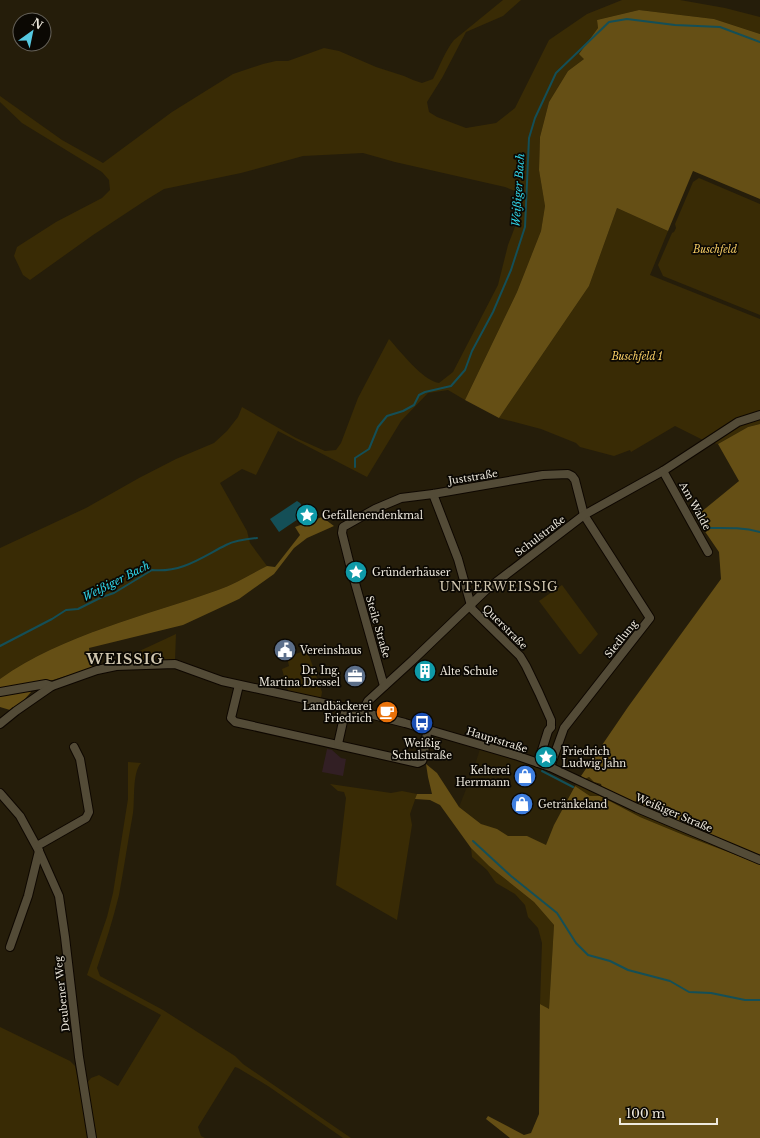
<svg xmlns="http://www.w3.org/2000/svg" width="760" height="1138" viewBox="0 0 760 1138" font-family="'Libre Baskerville',serif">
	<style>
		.built { fill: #2d2308 }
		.industrial { fill: #321f24 }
		.green { fill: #392b05 }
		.forest { fill: #654f15 }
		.water { fill: #144f57 }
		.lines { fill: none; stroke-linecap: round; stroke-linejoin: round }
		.stream { stroke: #144f57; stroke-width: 2 }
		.minor-casing { stroke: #0e0700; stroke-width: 10 }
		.minor { stroke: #534b37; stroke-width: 8 }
		.labels { text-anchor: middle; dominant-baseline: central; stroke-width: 3.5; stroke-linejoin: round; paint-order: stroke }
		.park-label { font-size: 10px; font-style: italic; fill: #f2c963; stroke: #0b0803 }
		.street-label { font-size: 10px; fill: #eee9dd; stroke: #0b0803 }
		.poi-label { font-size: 10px; fill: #eee9dd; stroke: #0b0803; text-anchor: start }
		.water-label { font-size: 11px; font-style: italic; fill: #30d5e8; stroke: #0b0803 }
		.quarter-label { font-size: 12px; letter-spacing: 1px; fill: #d1c7b0; stroke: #0b0803 }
		.district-label { font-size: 14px; font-weight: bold; letter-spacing: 1px; fill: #d1c7b0; stroke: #0b0803 }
	</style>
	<rect width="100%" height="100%" fill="#251d0a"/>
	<polygon class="built" points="480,749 533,766 575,786 562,811 558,870 481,824 459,807 472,774"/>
	<polygon class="industrial" points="327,749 332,750 341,758 346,759 343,776 322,772"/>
	<g class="green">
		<path d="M503 0H521L503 16 466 32 442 78 427 102 429 112 437 117 466 128 496 123 515 108 549 40 587 14 622 0H680L725 8 760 17V34L714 19 639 10 597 20 598 28 591 38 584 59 568 71 549 102 540 137 539 170 545 206 541 231 517 292 465 400 448 390 428 393 401 421 367 477 278 431 256 475 242 469 220 483 247 531 250 543 267 566C251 574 235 584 218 590 146 616 63 634 0 679V548L86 508 139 478 176 459 214 443 227 431 238 417 242 407 296 438 325 451 336 450 341 443 358 398 389 339C401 352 422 380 439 383L453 372 498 285 508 245 518 219 519 205 515 191 505 187 395 162 363 153 303 156 241 173 164 189 146 200 93 235 30 280 23 275 14 256 17 247 56 222 102 198 110 190 109 180 102 172 22 123 0 102V96L62 140 103 163 172 112 233 74 263 64 276 61H288L324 48 339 51 376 67 404 76 413 80 422 83 433 79C440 66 445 51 454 40Z"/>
		<polygon points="699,178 760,204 760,315 663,276 658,265 672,233 674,232 676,228 675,224 693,182"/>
		<polygon points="617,208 668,231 650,275 760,319 760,424 748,427 718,444 703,440 675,426 631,452 630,450 614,456 580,447 576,443 541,429 499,418 589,286"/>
		<polygon points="562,585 598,634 581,654 579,654 539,601"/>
		<polygon points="176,634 175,660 147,660 119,663 118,661"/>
		<polygon points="307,650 322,692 321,698 288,691 282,669 289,666 287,657"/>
		<path d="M128 762 141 763C132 773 135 800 133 813 128 840 124 868 119 895 113 920 105 944 97 968L100 976 163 1010 235 1056 243 1064 351 1138H343L268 1086 238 1068 235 1067 198 1127 201 1136 205 1138H95L87 1083 91 1078 99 1075 118 1086 161 1015 87 975 107 917 113 893 128 799Z"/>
		<polygon points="581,776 585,779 589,777 594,782 636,801 642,805 707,831 712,836 760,855 760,864 686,836 640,817 600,796 590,796 575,786"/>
		<polygon points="330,784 391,793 402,791 417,794 410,814 412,825 397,920 336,885 346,798 344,792 338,791"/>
		<polygon points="471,848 489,866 534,902 554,925 549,1010 540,1004 542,943 538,928 528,917 525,905 515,894 496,883 487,870 472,857"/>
		<polygon points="0,1027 70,1061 75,1066 86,1115 88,1138 0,1138"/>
	</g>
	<g class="forest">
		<polygon points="639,10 714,19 760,34 760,199 693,171 668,231 617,208 589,286 499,418 465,400 517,292 541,231 545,206 539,170 540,137 549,102 568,71 584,59 579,54 598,28 597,20"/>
		<path d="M760 424V855L712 836C708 832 703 828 698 830L650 810 636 801 633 802 602 787 601 784 594 782 589 777 585 779 581 776 628 707 721 579 719 552 695 517 739 481 718 444 748 427Z"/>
		<path d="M322 517 334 526 307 538 294 548 274 574 239 599 183 625 89 648 92 668 53 680 0 689V679C63 634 146 616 218 590 235 584 251 574 267 566L275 567 300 535 295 527Z"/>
		<polygon points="30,690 31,692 24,700 10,710 0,707 0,694"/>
		<polygon points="426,764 437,773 459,807 481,824 497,829 508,836 527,836 546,845 554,825 575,786 590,796 600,796 640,817 686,836 760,864 760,1138 510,1138 486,1119 488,1116 524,1135 531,1133 539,1114 540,1004 549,1009 554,925 534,902 489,866 471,848 440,805 430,800 415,799 417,794 432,794 428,777"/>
	</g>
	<polygon class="water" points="297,501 300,503 307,513 279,532 270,519"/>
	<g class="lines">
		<g class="stream">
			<polyline points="355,467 355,458 369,449 378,427 387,416 403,411 414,405 419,395 425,392 451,386 465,370 472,351 493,312 511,270 525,227 529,138 535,118 556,73 609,22 627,19 675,25 720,27 760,42"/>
			<path d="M705 528C724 528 742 527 760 532"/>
			<path d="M0 646 52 619 66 610 78 609 102 597 114 593 152 570C182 573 202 557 226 545 234 541 247 539 257 538"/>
			<polyline points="542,771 573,787"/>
			<polyline points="586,799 588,801"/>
			<polyline points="473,841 511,876 557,913 576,943 588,955 610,961 628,970 670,981 689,992 711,993 745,1000 760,1000"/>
		</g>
		<g class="minor-casing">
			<g id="minor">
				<polyline points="663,471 708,552"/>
				<polyline points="433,494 458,559 472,609 520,656 526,666 539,693 551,720 551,727"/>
				<polyline points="239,685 231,718 235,722 418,763 422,761 424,757 425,743 428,729"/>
				<polyline points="384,686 350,565 342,533 343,527 375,509 401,498 433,494 543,475 568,474 572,476 575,480 584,515 650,618 564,728 550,767"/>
				<polyline points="0,692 46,684 52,686"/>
				<polyline points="362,712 368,701 413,660 486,590 584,515 663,471 738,422 760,415"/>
				<polyline points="0,724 16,711 52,686 97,670 116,666 175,664 222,681 346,708 405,723 518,756 550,767 637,808 760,860"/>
				<polyline points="338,744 346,708"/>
				<polyline points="538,763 548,731 551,727"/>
				<polyline points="0,793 20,816 39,851 59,896 65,937 79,1057 92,1138"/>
				<polyline points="37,846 86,818 89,812 80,759 74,747"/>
				<polyline points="10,947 28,896 39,851"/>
			</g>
		</g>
		<use href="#minor" class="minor"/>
	</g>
	<defs>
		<g id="sight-disc" transform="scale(1.15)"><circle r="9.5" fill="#0f9aa8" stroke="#0b0803"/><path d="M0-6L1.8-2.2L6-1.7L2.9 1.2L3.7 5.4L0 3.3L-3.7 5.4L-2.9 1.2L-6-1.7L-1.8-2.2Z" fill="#fff"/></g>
		<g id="civic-disc" transform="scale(1.15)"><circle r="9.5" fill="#5c6f8a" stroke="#0b0803"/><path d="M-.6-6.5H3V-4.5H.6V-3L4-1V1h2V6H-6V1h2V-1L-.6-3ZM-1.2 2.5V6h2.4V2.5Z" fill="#fff"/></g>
		<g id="building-disc" transform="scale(1.15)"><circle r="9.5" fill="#0f9aa8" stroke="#0b0803"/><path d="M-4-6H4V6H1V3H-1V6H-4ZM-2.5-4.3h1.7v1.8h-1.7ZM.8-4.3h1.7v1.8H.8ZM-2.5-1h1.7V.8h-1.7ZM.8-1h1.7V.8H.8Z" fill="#fff"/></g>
		<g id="office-disc" transform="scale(1.15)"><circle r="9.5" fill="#5c6f8a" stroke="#0b0803"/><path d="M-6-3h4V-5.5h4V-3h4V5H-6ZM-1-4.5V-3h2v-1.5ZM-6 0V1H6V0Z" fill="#fff"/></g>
		<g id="cafe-disc" transform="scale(1.15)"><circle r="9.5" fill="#e8710a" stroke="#0b0803"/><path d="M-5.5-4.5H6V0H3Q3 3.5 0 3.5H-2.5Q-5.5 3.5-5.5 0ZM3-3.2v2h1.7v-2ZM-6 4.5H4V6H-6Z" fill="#fff"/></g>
		<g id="bus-disc" transform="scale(1.15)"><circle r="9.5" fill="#1a4fb4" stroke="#0b0803"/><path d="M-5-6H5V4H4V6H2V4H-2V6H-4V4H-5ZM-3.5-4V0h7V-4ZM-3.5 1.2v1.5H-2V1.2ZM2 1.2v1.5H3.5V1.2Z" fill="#fff"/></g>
		<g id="shop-disc" transform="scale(1.15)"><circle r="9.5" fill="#3f7fe0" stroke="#0b0803"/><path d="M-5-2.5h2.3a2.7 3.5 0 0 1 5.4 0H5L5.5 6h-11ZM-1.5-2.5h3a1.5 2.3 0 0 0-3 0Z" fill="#fff"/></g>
	</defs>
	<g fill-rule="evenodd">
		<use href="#sight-disc" x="307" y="515"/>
		<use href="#sight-disc" x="356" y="572"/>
		<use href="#civic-disc" x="285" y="650"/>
		<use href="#building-disc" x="425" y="671"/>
		<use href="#office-disc" x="355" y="676"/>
		<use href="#cafe-disc" x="387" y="712"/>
		<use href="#bus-disc" x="422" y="723"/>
		<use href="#sight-disc" x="546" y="757"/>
		<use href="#shop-disc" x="525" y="776"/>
		<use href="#shop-disc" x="522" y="804"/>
	</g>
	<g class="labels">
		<g class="park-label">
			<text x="715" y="249">Buschfeld</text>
			<text x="637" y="356">Buschfeld 1</text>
		</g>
		<g class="street-label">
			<text transform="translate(473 477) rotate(-9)">Juststraße</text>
			<text transform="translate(695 506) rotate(61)">Am Walde</text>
			<text transform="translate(540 536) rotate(-37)">Schulstraße</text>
			<text transform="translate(378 627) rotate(74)">Steile Straße</text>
			<text transform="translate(505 627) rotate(45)">Querstraße</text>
			<text transform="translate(621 639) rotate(-51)">Siedlung</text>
			<text transform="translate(497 740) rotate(17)">Hauptstraße</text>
			<text transform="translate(674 813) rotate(23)">Weißiger Straße</text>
			<text transform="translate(62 994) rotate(-96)">Deubener Weg</text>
		</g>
		<g class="poi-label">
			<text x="322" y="515">Gefallenendenkmal</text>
			<text x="372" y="572">Gründerhäuser</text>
			<text x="300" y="650">Vereinshaus</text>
			<text x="340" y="670" text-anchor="end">Dr. Ing.<tspan x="340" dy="12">Martina Dressel</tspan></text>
			<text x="440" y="671">Alte Schule</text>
			<text x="372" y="706" text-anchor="end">Landbäckerei<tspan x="372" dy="12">Friedrich</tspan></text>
			<text x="422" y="743" text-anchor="middle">Weißig<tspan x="422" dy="12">Schulstraße</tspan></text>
			<text x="562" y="751">Friedrich<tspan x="562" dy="12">Ludwig Jahn</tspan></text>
			<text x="510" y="770" text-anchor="end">Kelterei<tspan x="510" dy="12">Herrmann</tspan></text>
			<text x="538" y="804">Getränkeland</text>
		</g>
		<g class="water-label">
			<text transform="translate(518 190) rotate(-86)">Weißiger Bach</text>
			<text transform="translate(116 581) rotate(-27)">Weißiger Bach</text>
		</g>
		<g class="quarter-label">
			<text x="499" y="586">UNTERWEISSIG</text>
		</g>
		<g class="district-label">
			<text x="125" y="659">WEISSIG</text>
		</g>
	</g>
	<g transform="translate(32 32) rotate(33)"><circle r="19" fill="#0b0803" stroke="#66625a"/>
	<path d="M0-3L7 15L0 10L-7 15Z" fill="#56c9e1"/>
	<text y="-6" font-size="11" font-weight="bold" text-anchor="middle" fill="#eee9dd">N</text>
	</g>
	<path d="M620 1118v6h97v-6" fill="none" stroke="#eee9dd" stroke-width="2"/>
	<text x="626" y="1118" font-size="12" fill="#eee9dd" stroke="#0b0803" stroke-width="3" paint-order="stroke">100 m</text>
</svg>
